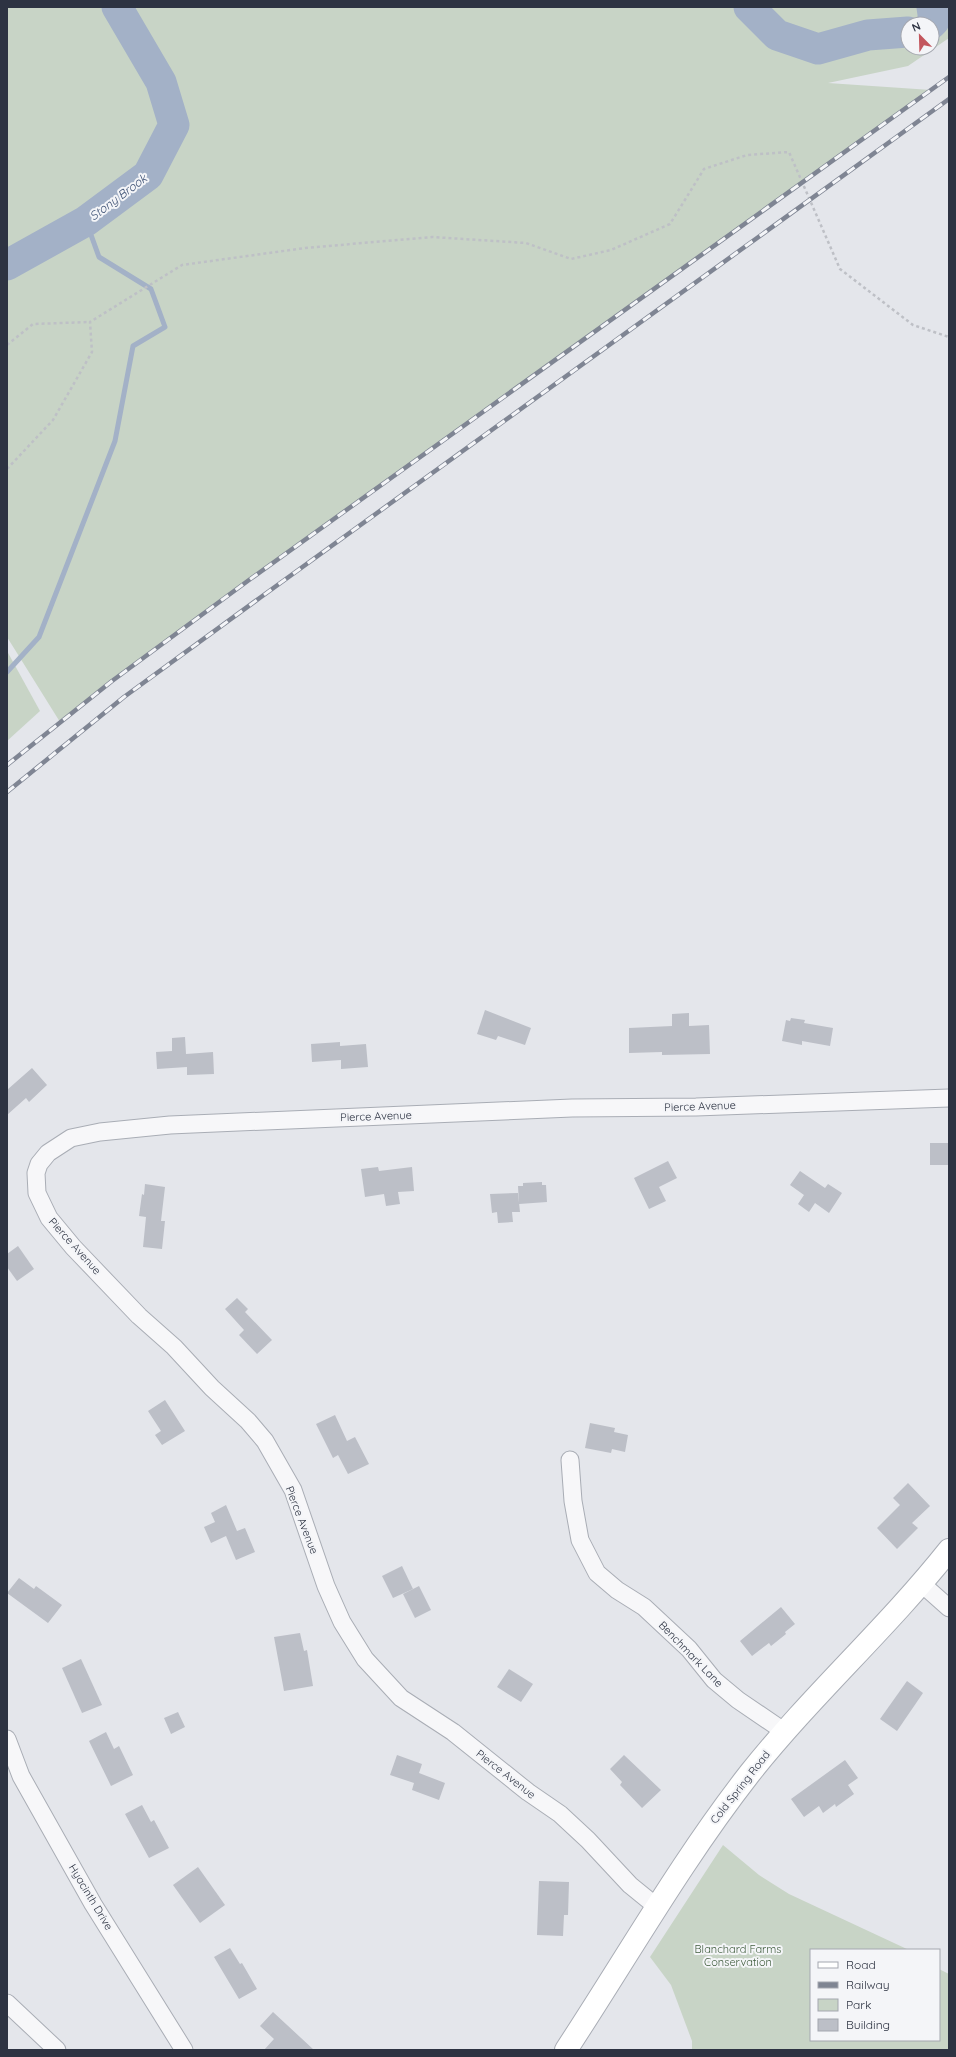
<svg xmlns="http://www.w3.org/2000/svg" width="956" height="2057" viewBox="0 0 956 2057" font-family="Quicksand,sans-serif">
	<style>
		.green { fill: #c8d4c6; fill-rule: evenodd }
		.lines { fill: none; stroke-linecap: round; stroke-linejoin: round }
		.stream { stroke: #a3b1c7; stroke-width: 5 }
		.river { stroke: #a3b1c7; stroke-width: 31 }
		.building { fill: #bcbfc7 }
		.street-casing { stroke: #a9adb5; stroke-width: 19 }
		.secondary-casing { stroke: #a9adb5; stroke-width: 24 }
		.path { stroke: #bec0c6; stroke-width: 2.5; stroke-dasharray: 3 3; stroke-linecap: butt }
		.street { stroke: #f7f7f9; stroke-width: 17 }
		.secondary { stroke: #fff; stroke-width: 22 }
		.rail-casing { stroke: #7f8593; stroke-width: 4.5 }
		.rail { stroke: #f4f5f8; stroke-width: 3; stroke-dasharray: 9; stroke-linecap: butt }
		.labels { text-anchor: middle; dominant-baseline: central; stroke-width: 4; stroke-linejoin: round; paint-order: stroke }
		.street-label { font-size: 11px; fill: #2d3342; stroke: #f4f5f8 }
		.park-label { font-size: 11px; fill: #3f5c3c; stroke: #f4f5f8 }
		.water-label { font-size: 12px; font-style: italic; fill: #3b4f72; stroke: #f4f5f8 }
	</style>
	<rect width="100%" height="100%" fill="#e4e6eb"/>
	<g class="green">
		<path d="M7 7H949V38L908 66 828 83 931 90 112 681 60 722 7 637ZM908 24H932V48H908Z"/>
		<polygon points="7,651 40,711 7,741"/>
		<polygon points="723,1845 759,1875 789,1894 909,1950 811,1950 811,2040 939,2040 939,1969 949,1974 949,2050 692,2050 692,2041 671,1985 650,1957"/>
	</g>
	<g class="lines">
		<polyline class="stream" points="7,672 39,637 115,441 133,346 165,327 151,289 99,257 86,221"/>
		<g class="river">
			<polyline points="749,7 777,35 818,49 868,35 908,32"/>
			<polyline points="931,24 934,21 932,7"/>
			<polyline points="7,265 86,221 148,175 174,125 161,82 117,7"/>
		</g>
	</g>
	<g class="building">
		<polygon points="485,1010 531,1028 525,1045 498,1036 496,1040 477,1034"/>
		<polygon points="689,1013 689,1026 709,1025 710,1054 662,1055 662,1052 629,1053 629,1028 672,1026 672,1014"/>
		<polygon points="791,1018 805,1020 804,1023 833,1028 830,1046 802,1041 802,1045 782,1041 786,1020 790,1021"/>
		<polygon points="185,1037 186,1054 213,1052 214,1074 187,1075 187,1067 157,1069 156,1052 172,1051 172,1038"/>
		<polygon points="340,1042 340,1046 366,1044 368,1067 341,1069 341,1060 312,1062 311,1044"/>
		<polygon points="32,1068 47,1085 29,1102 26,1098 7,1115 7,1090"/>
		<rect x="930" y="1143" width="19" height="22"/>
		<polygon points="668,1161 677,1178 659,1187 666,1201 649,1209 634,1178"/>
		<polygon points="378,1167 379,1171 412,1167 414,1191 398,1192 400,1204 386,1206 384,1194 365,1197 361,1169"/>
		<polygon points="800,1171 825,1188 828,1184 842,1193 829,1213 815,1203 809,1212 798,1204 804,1195 790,1185"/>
		<polygon points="542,1182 542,1185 546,1185 547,1202 519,1204 518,1186 523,1186 523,1183"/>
		<polygon points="145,1184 165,1187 161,1221 165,1221 162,1249 143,1247 146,1217 139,1216 142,1194 144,1195"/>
		<polygon points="518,1193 520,1212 512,1212 513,1222 498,1223 497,1212 492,1213 490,1194"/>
		<polygon points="18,1246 34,1269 17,1281 7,1267 7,1254"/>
		<polygon points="237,1298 248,1309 245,1312 272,1340 257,1354 239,1335 244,1330 225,1309"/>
		<polygon points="165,1400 185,1431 162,1445 155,1435 161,1431 148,1411"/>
		<polygon points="335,1415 347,1441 355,1437 369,1464 348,1474 338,1455 333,1458 316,1424"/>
		<polygon points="590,1423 615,1428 614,1432 628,1435 625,1452 612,1449 611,1453 585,1448"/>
		<polygon points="908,1483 930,1506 912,1523 918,1528 897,1549 877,1528 900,1505 893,1498"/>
		<polygon points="226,1505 237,1531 245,1528 255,1552 236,1560 226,1536 211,1543 204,1527 215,1522 211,1513"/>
		<polygon points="402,1566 413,1589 393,1598 382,1576"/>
		<polygon points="19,1578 34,1589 36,1586 62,1605 48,1623 7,1593"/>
		<polygon points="419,1586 431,1610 415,1618 403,1594"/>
		<polygon points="781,1607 795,1624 785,1632 786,1634 771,1646 769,1643 752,1656 740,1641"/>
		<polygon points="300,1633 304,1651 307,1650 313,1686 284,1691 274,1637"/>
		<polygon points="81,1659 102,1705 82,1713 62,1668"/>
		<polygon points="509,1669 533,1684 521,1702 497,1687"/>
		<polygon points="907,1681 923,1693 897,1731 880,1719"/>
		<polygon points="178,1712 185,1727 171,1734 164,1718"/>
		<polygon points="106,1732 114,1749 119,1746 133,1775 111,1786 89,1741"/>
		<polygon points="397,1755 422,1764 419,1773 445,1783 439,1800 412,1790 414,1783 390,1775"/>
		<polygon points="624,1755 661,1790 642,1808 620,1785 622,1782 610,1769"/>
		<polygon points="845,1760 858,1778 848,1785 854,1794 836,1807 835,1804 823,1813 819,1806 804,1817 791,1799"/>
		<polygon points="142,1805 151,1822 154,1820 169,1848 149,1858 125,1814"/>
		<polygon points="198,1867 225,1905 200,1923 173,1885"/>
		<polygon points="539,1881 569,1882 568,1915 564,1915 563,1936 537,1935"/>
		<polygon points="230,1948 240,1964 242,1963 257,1989 239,1999 214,1957"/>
		<polygon points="273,2012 314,2050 264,2050 274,2039 260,2026"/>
	</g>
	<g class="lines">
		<g class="street-casing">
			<g id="street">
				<polyline points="570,1460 573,1501 580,1540 597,1573 617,1590 644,1607 689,1649 714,1680 738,1700 785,1732"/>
				<polyline points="922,1584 949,1608"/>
				<polyline points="7,1739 21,1776 93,1904 184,2050"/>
				<polyline points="657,1907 630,1885 588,1840 560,1814 528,1792 453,1732 401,1698 365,1659 342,1622 326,1586 293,1490 265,1441 248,1421 212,1388 174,1347 139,1316 73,1247 49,1218 37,1193 36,1173 39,1164 48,1153 71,1138 100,1132 170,1125 572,1108 696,1107 949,1098"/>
				<polyline points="7,2003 57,2050"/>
			</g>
		</g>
		<g class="secondary-casing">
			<path id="secondary" d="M566 2050C627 1957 682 1860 750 1773 812 1695 887 1628 949 1550"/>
		</g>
		<g class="path">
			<polyline points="7,345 33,324 90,322"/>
			<polyline points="7,469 53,420 92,352 90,322 182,265 305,248 432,237 526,243 571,259 611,250 670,224 704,169 747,155 789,152 840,269 913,325 949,337"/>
		</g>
		<use href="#street" class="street"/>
		<use href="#secondary" class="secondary"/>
		<g class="rail-casing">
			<g id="rail">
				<polyline points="7,765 112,681 249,580 949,77"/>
				<polyline points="7,792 124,697 261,597 949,99"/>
			</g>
		</g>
		<use href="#rail" class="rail"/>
	</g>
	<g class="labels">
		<g class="street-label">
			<text transform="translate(700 1106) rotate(-2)">Pierce Avenue</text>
			<text transform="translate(376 1116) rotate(-2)">Pierce Avenue</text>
			<text transform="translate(75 1246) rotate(48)">Pierce Avenue</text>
			<text transform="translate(302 1520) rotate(69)">Pierce Avenue</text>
			<text transform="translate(691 1654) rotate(46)">Benchmark Lane</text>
			<text transform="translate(506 1774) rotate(38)">Pierce Avenue</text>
			<text transform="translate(740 1787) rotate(-52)">Cold Spring Road</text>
			<text transform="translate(91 1897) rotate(59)">Hyacinth Drive</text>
		</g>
		<g class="park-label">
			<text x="738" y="1949">Blanchard Farms<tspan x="738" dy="13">Conservation</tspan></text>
		</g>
		<g class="water-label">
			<text transform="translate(118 197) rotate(-37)">Stony Brook</text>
		</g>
	</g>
	<rect width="956" height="2057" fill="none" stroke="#2d3342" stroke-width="16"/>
	<rect x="810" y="1949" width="130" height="92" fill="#f4f5f8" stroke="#a4a7af"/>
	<rect x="818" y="1962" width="20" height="6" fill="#ffffff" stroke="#a4a7af"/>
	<text x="846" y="1969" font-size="12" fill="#2d3342">Road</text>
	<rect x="818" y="1982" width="20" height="6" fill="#7f8593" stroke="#a4a7af"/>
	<text x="846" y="1989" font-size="12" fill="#2d3342">Railway</text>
	<rect x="818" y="1999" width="20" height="12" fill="#c8d4c6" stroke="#a4a7af"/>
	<text x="846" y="2009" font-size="12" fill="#2d3342">Park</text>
	<rect x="818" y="2019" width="20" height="12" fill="#bcbfc7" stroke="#a4a7af"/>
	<text x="846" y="2029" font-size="12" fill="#2d3342">Building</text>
	<g transform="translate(920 36) rotate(337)"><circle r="19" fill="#f4f5f8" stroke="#a4a7af"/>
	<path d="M0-3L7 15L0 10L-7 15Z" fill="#c3565d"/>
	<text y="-6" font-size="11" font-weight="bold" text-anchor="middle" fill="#2d3342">N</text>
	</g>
</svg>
